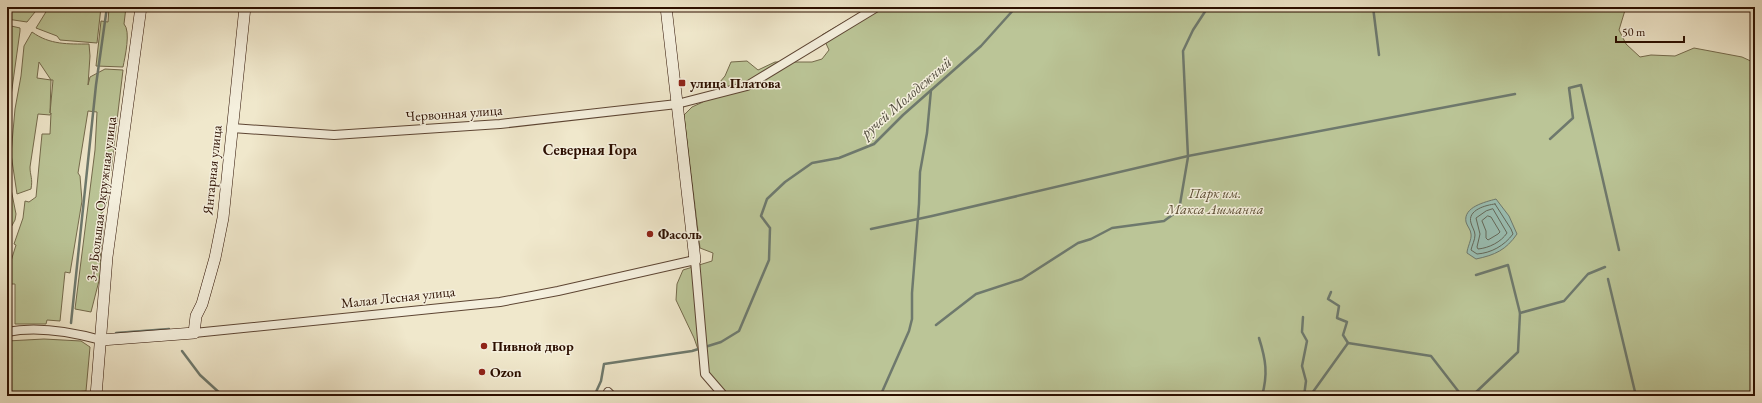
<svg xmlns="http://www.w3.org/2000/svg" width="1762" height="403" viewBox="0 0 1762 403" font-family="'EB Garamond',serif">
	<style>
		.green { fill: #bbc597; stroke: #746a4c; fill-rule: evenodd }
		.water { fill: #9ac0b5; stroke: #6e796d }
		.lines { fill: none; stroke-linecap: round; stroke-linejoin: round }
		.shore { stroke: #63685a; stroke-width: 1 }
		.stream { stroke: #6e796d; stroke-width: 2.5 }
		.street-casing { stroke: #5d4533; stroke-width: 10 }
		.secondary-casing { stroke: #2c0f00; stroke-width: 12 }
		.street { stroke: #f5f0de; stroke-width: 8 }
		.secondary { stroke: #f5f0de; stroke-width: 11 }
		.poi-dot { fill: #8f2418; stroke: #f5f0de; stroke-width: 1.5 }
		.labels { text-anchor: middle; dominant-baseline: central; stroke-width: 3; stroke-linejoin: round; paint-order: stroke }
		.poi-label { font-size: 14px; font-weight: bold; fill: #2c0f00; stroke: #f5f0de; text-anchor: start }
		.street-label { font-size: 14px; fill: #2c0f00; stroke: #f5f0de }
		.park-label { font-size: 14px; font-style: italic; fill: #5e4f35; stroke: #f5f0de }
		.water-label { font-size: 15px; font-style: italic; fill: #524d3f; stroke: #f5f0de }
		.neighbourhood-label { font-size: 15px; font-weight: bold; fill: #2c0f00; stroke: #f5f0de }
	</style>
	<rect width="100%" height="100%" fill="#f0e8cc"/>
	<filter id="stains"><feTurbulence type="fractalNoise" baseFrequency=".005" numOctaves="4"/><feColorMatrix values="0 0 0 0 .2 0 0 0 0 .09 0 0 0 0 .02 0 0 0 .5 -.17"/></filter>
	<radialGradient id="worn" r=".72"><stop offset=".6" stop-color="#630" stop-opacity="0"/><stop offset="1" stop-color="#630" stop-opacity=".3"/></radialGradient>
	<g class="green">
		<polygon points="7,7 39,7 27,22 7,19"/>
		<polygon points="49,7 101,7 97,43 60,40 57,36 36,28"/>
		<path d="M109 7H126L124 24C131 31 125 57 123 67L96 66 101 21 108 22Z"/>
		<polygon points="870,7 1626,7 1619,30 1626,44 1640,57 1651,55 1675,56 1694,48 1742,57 1755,63 1755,396 753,396 741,392 727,393 711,386 694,338 676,300 677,284 683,270 712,261 713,253 700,248 684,115 692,107 703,102 725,76 731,62 747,61 758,70 775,62 812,62 822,59 829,50 822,35"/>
		<polygon points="7,25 20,28 20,31 7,125"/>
		<path d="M32 32C50 45 68 44 89 44L90 56 88 85 90 77 105 69 123 70 111 171 105 173 104 175 108 180C107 190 109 207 101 214L105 215 100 259 103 265 91 312 75 309 95 150 97 112 88 111 78 173 80 176 82 201 70 273 65 272 60 321 47 320 46 324H15V284H8L11 261 16 245 14 244 23 218 25 201 29 202 36 197 42 134H50L51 113 50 115 38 114 30 167C30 176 33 178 31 189L17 194 11 154 15 109 21 76 24 46ZM39 62 51 80H53L50 113 51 80 37 78Z"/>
		<polygon points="7,169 16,214 15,220 8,233"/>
		<polygon points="44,339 81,341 90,347 86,391 64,393 63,396 7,396 7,341"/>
	</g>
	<path class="water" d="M1496 199 1509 216 1517 234C1506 250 1495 255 1476 259L1467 253C1467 248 1472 239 1471 234 1471 230 1467 226 1466 222 1463 207 1485 202 1496 199Z"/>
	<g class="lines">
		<g class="shore">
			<path d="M1495 204 1511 229 1513 234C1504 246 1491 253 1477 254L1471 250C1472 245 1475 240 1475 235 1475 231 1472 227 1471 223 1467 210 1486 205 1495 204Z"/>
			<path d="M1493 209 1507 233C1501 242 1489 248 1478 249L1477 247 1480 234 1476 218 1486 211Z"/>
			<polygon points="1488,216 1491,217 1500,232 1498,234 1488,240 1486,238 1486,231 1482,221"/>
		</g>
		<g class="stream">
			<polyline points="1373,7 1379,55"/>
			<polyline points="1550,139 1573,118 1569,88 1581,85 1619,250"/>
			<polyline points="871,229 932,216 1188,156 1515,94"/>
			<polyline points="1476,275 1508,265 1520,313"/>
			<polyline points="1608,279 1636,396"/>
			<polyline points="1331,292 1328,299 1339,306 1337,318 1347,322 1343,335 1348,343"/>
			<polyline points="1303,317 1302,332 1307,341 1302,366 1306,381 1304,396"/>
			<polyline points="71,323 96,85 107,7"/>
			<polyline points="936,325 976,294 1022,279 1078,243 1091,239 1112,228 1164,221 1179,210 1188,157 1183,51 1193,30 1208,7"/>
			<polyline points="116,333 169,329"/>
			<path d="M1259 338C1266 360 1268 374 1262 396"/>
			<polyline points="182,351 200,375 223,396"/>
			<polyline points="882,392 909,331 912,319 912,293 919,204 920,172 927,133 931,90"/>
			<polyline points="584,396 596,392 601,381 604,364 692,351 721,342 739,331 769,260 770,228 761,216 767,199 785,182 812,163 839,158 874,144 903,115 981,46 1016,7"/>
			<polyline points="1310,396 1348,343 1431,356 1462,396"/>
			<polyline points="1472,396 1518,352 1520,313 1564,301 1588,274 1605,267"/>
		</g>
		<g class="street-casing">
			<g id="street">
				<polyline points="232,128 334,135 500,124 677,104 747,86 877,7"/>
				<path d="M7 332C36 326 72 332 101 340"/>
				<polyline points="194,333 500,302 558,291 695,260 705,374 724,396"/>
				<polyline points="608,392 612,396"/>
			</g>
		</g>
		<g class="secondary-casing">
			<g id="secondary">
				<polyline points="666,7 695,260"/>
				<polyline points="101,340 194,333 196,316 202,304 215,258 223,218 245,7"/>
				<polyline points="96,396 107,257 141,7"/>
			</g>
		</g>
		<use href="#street" class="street"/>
		<use href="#secondary" class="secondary"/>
	</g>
	<g class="poi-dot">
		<rect x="678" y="79" width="8" height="8" rx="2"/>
		<circle cx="650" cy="234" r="4"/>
		<circle cx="484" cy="346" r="4"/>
		<circle cx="482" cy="372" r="4"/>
	</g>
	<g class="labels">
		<g class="poi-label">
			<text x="690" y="83">улица Платова</text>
			<text x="658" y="234">Фасоль</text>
			<text x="492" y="346">Пивной двор</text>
			<text x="490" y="372">Ozon</text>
		</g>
		<g class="street-label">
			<text transform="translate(454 113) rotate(-4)">Червонная улица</text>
			<text transform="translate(212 170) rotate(-84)">Янтарная улица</text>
			<text transform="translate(101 199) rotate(-83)">3-я Большая Окружная улица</text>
			<text transform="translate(398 297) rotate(-6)">Малая Лесная улица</text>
		</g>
		<g class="park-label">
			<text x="1215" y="193">Парк им.<tspan x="1215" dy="16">Макса Ашманна</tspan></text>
		</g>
		<g class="water-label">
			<text transform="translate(906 97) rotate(-41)">ручей Молодежный</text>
		</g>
		<g class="neighbourhood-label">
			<text x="590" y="149">Северная Гора</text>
		</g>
	</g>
	<rect width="1762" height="403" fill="none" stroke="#f0e8cc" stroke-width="24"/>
	<rect x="8" y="8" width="1746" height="387" fill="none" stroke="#2c0f00" stroke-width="2"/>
	<rect x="12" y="12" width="1738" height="379" fill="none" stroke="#2c0f00"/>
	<path d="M1616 36v6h68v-6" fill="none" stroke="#2c0f00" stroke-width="2"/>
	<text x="1622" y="36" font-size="12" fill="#2c0f00" stroke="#f5f0de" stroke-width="3" paint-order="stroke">50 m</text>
	<rect width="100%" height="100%" filter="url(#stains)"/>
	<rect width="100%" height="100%" fill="url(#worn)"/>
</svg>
